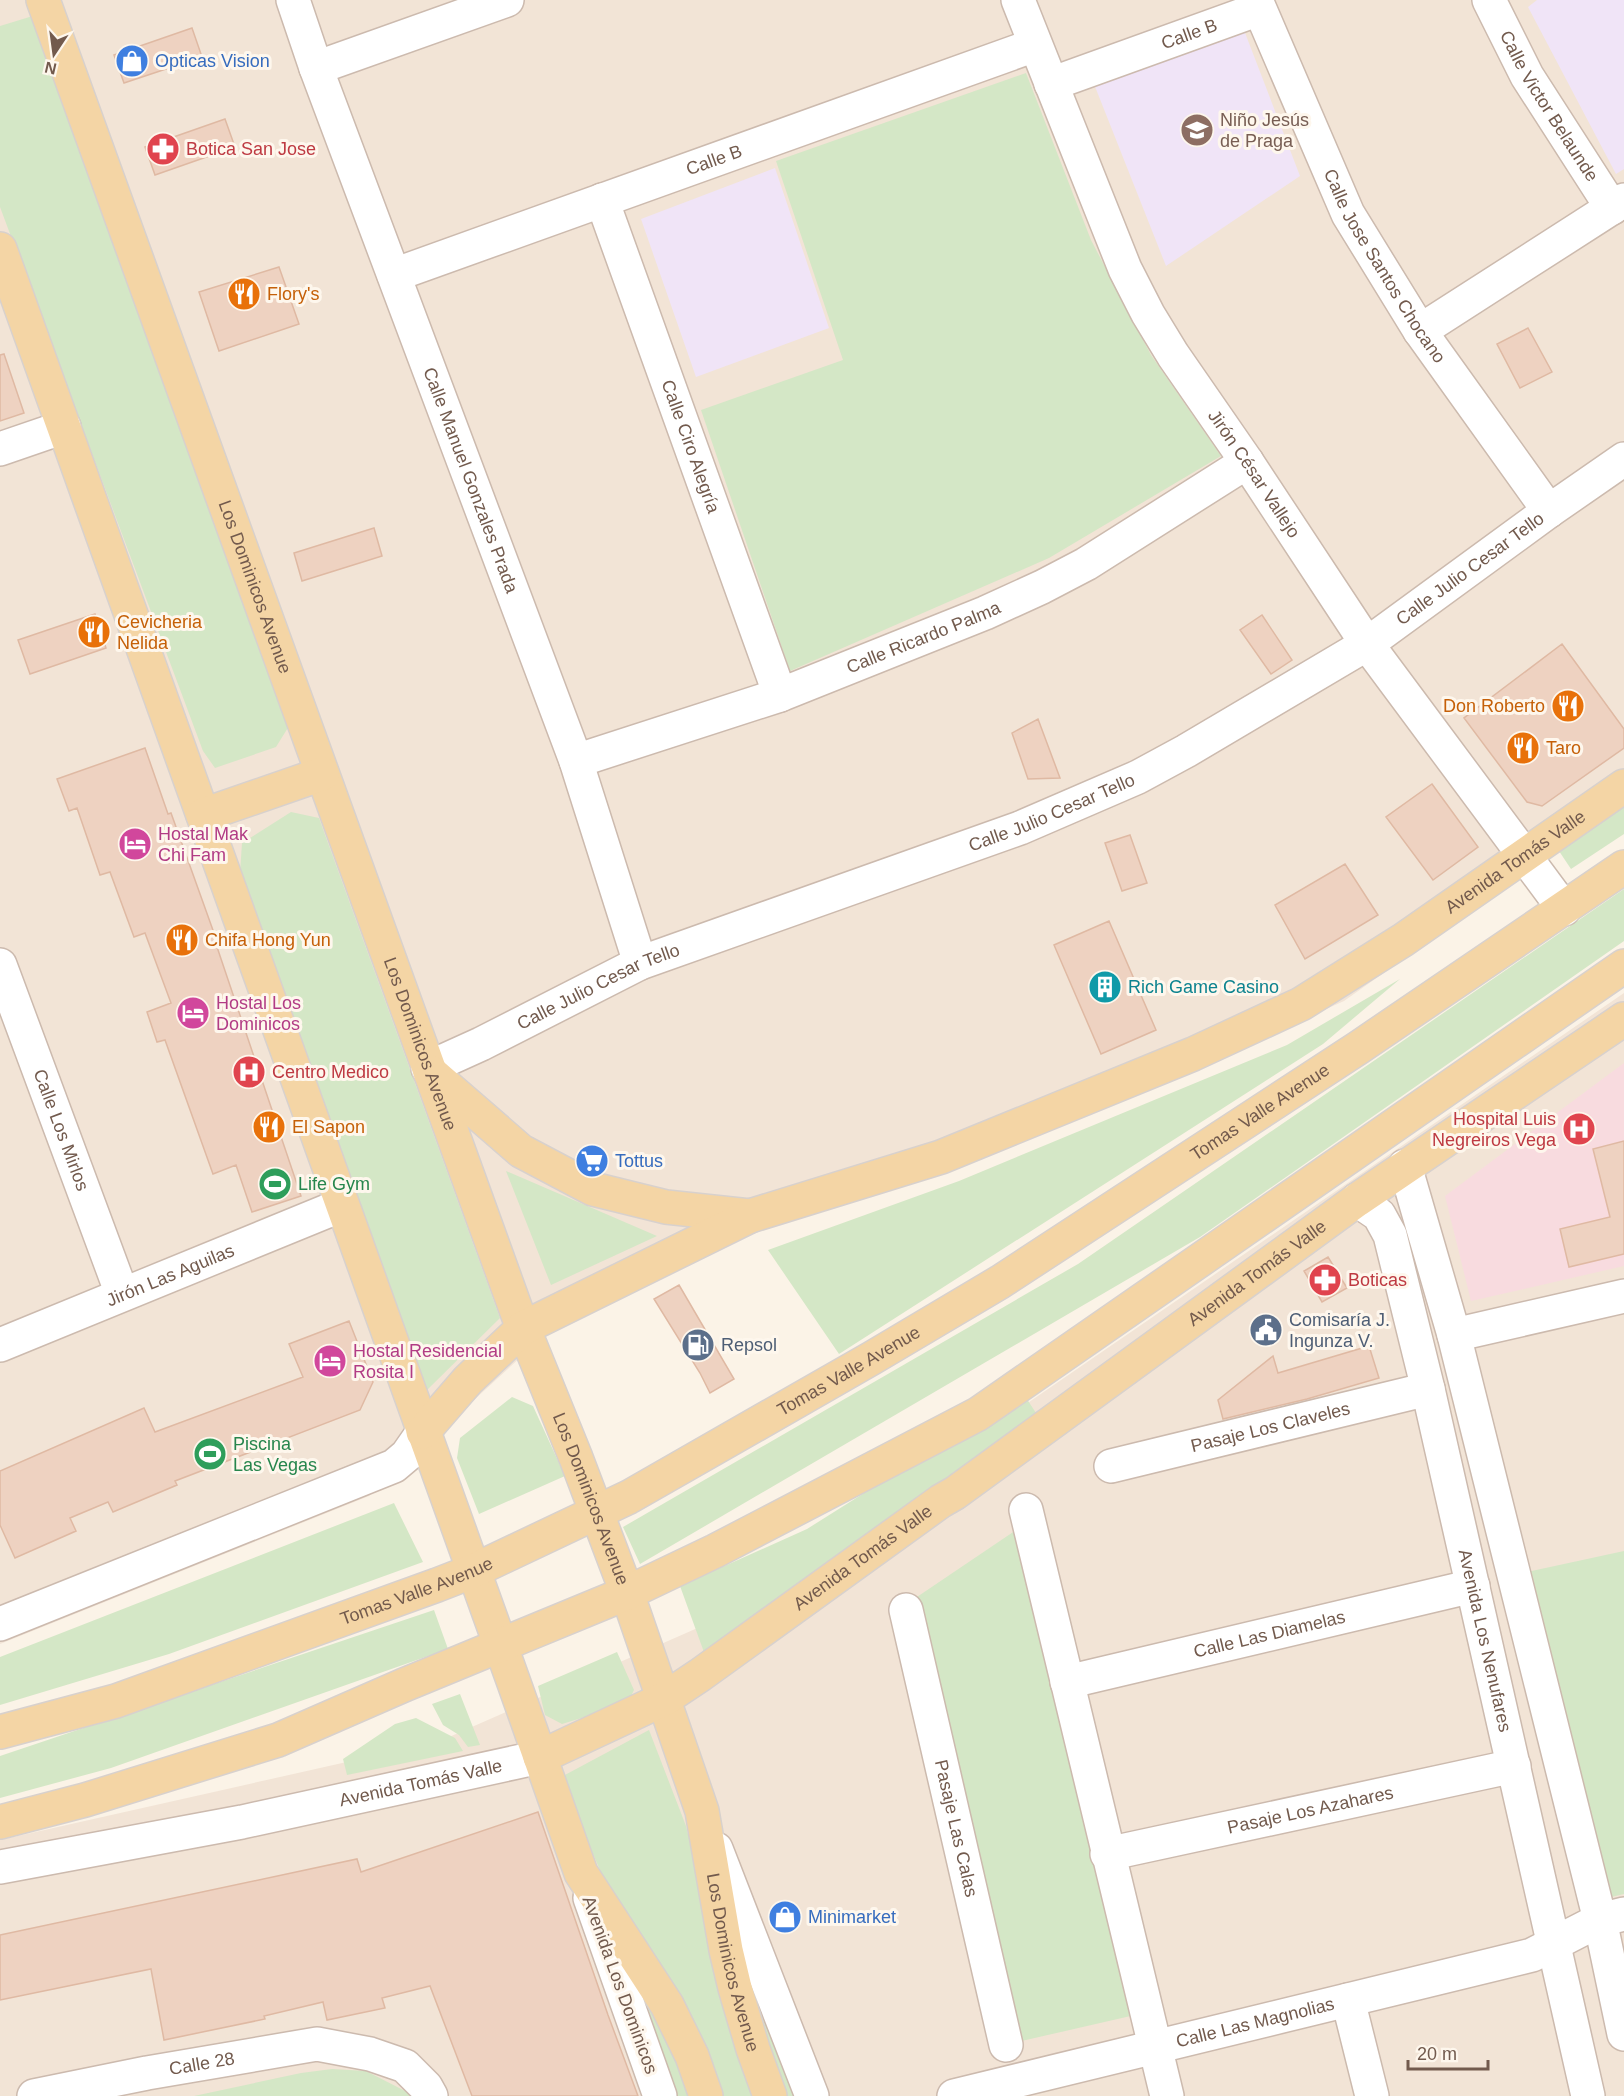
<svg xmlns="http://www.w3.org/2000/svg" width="1624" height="2096" viewBox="0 0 1624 2096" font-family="Helvetica,sans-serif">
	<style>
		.residential { fill: #f2e4d6 }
		.education { fill: #f0e4f7 }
		.medical { fill: #f8dbdf }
		.green { fill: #d4e7c6 }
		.building { fill: #eed2c1; stroke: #dfb9a3; stroke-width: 1.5 }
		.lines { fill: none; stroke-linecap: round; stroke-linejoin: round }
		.minor-casing { stroke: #ccbaae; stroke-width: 36 }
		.major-casing { stroke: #d8d1cd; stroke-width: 36 }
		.minor { stroke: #fff; stroke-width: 33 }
		.major { stroke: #f4d5a5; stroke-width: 33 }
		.labels { text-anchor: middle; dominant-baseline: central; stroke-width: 6; stroke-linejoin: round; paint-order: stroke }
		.street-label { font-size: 18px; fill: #725a4d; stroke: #fef7ed }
		.shop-label { font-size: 18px; fill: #366cbe; stroke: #fef7ed; text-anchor: start }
		.education-label { font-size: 18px; fill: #785e54; stroke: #fef7ed; text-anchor: start }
		.health-label { font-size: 18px; fill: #be3a42; stroke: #fef7ed; text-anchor: start }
		.food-label { font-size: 18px; fill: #c56008; stroke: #fef7ed; text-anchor: start }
		.hotel-label { font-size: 18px; fill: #b23c85; stroke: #fef7ed; text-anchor: start }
		.culture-label { font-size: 18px; fill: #0d838f; stroke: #fef7ed; text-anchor: start }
		.leisure-label { font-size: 18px; fill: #27864d; stroke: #fef7ed; text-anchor: start }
		.service-label { font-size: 18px; fill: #4e5e75; stroke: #fef7ed; text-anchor: start }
	</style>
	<rect width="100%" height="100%" fill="#fbf3e7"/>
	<path class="residential" d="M0,0H1624V803L1344,1001L1131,1097L745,1236L545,1335L369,1496L0,1644Z
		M1624,993V2096H0V1840L440,1741L718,1619L1032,1400Z"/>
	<path class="education" d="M1537,0H1624V169L1616,174L1528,7Z
		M1242,25L1300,176L1166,266L1094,84Z
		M775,168L829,328L696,377L641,219Z"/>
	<path class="medical" d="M1624,1063V1266L1471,1301L1445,1196Z"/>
	<path class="green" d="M36,15L294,718L276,747L215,768L203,751L0,207V26Z
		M1026,73L1091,240L1151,355L1221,456L1049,558L790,671L701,410L843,360L776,161Z
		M1624,806V834L1571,869L1559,851Z
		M291,812L319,818L500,1318L427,1390L240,873L242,843Z
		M1624,889V941L1200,1237L640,1564L623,1527L1078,1264Z
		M1400,979L1323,1044L839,1354L768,1250L959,1181L1287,1045Z
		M506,1171L657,1236L551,1285Z
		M1023,1393L1036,1413L865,1543L705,1655L680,1586L807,1529Z
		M512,1397L533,1406L565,1476L479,1514L457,1458L460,1438Z
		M394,1503L423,1562L169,1654L0,1705V1657Z
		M1022,1526L1135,2015L1013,2043L911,1601Z
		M1624,1551V1894L1607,1898L1527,1572Z
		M434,1610L448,1649L111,1768L0,1798V1756Z
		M617,1652L634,1690L627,1704L562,1724L545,1715L538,1686Z
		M460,1694L480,1745L468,1747L459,1735L443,1725L432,1704Z
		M416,1718L455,1738L463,1751L347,1775L343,1759L395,1724Z
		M649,1730L686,1826L754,2096H722L707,2053L606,1884L584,1833L563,1776Z
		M745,1947L801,2096H782L758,2032Z
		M646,1996L697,2096H676L640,1998Z
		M332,2069L366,2071L409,2093L412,2096H194L301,2073Z"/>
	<path class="building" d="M192,28L202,57L124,83L114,55Z
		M225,119L235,147L155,175L145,147Z
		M279,267L299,324L219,351L199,292Z
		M1528,328L1552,372L1520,388L1497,344Z
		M4,354L24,413L0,421V355Z
		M374,528L382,556L302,581L294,553Z
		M95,614L106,648L30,674L18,640Z
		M1262,615L1292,660L1271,674L1240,630Z
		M1562,644L1624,729V748L1542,806L1527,802L1464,718Z
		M1038,719L1060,778L1028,779L1012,733Z
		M145,748L168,814L171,813L219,947H217L301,1196L252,1212L236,1165L213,1174L165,1040L157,1042L147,1012L171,1003L145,933L134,937L110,872L100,875L77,808L69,811L57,779Z
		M1432,784L1478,847L1433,880L1386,817Z
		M1130,835L1147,883L1122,891L1105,843Z
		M1345,864L1378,915L1305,959L1275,905Z
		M1109,921L1156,1030L1101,1054L1054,945Z
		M1624,1141V1254L1569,1267L1560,1229L1610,1217L1593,1149Z
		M1328,1257L1347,1288L1322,1302L1304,1271Z
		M679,1285L734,1379L710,1393L700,1373L654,1299Z
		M349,1321L373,1382L360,1410L175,1481L177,1485L113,1512L108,1502L70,1518L76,1531L15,1558L0,1525V1471L144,1408L155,1432L303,1377L289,1344Z
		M1369,1346L1379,1378L1307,1399L1223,1419L1218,1400L1273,1356L1278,1373Z
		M538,1812L608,2015L638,2096H472L430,1986L382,1998L385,2008L327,2020L323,2002L264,2016L265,2019L164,2040L151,1969L0,2000V1935L357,1859L361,1872Z"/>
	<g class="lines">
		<g class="minor-casing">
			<g id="minor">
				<path id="s1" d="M293,0L316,68L576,761L640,963"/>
				<path id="s2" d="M1018,0L1125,269L1148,314L1173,355L1247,462L1367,644L1564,909"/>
				<path id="s3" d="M1256,0L1348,214L1420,331L1549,511"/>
				<path id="s4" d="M1489,0L1527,76L1612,208"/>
				<path d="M316,68L507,0"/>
				<path id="s5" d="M1051,84L1259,9"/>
				<path id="s6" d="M602,200L780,695"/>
				<path id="s7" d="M394,275L1035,45"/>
				<path d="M1420,331L1624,200"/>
				<path d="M0,449L64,427"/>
				<path id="s8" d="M576,761L780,695L985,613L1042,587L1086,564L1247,462"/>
				<path id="s9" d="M0,965L122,1294"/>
				<path id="s10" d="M428,1068L481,1044L640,963L1020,828L1138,777L1186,751L1367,644L1549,511L1624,459"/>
				<path d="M1405,1166L1454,1335L1600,1920L1624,2034"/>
				<path id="s11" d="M1357,1200L1379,1215L1390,1235L1428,1389L1588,2096"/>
				<path d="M1454,1335L1624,1296"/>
				<path id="s12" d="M0,1345L342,1205"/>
				<path id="s13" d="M1111,1466L1428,1389"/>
				<path d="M1026,1510L1167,2096"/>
				<path id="s14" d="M906,1610L1006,2045"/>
				<path d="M0,1624L394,1466L407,1455L423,1432"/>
				<path id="s15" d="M1067,1682L1473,1586"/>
				<path d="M716,1849L812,2096"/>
				<path id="s16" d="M1107,1854L1514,1766"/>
				<path id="s17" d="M0,1867L242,1822L540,1757"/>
				<path d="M590,1898L660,2096"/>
				<path d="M1348,2000L1372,2096"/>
				<path id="s18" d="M34,2096L147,2073L317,2044L370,2054L405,2066L426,2087L431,2096"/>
				<path id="s19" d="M954,2096L1532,1955L1600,1920L1624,1914"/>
			</g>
		</g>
		<g class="major-casing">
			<g id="major">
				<path id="s20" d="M43,0L518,1315L576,1458L627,1593L702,1811L726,1950L735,1988L753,2049L770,2096"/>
				<path d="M0,249L514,1683L581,1873L667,2005L692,2056L706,2096"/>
				<path d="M203,815L322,774"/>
				<path d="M430,1072L521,1151L593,1189L666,1207L750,1216"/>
				<path id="s21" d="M423,1432L468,1380L523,1328L750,1216L941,1157L1193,1054L1301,1004L1403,940L1624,786"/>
				<path id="s22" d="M0,1732L116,1701L437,1585L473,1571L629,1497L872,1358L1000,1282L1358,1048L1624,867"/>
				<path id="s23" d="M540,1757L664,1699L700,1675L941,1501L955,1493L1357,1200L1624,1019"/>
				<path d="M0,1822L85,1800L278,1740L404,1685L627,1593L715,1551L978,1414L1624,966"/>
			</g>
		</g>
		<use href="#minor" class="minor"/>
		<use href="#major" class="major"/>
	</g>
	<defs>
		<g id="shop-disc" transform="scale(1.725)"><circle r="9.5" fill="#3f7fe0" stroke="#fef7ed"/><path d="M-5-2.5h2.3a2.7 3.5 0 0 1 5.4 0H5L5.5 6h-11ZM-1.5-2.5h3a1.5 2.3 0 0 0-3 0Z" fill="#fff"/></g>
		<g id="school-disc" transform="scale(1.725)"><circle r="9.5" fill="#8d6e63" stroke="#fef7ed"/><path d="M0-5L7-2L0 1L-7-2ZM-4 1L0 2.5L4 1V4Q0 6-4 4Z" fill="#fff"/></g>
		<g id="pharmacy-disc" transform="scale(1.725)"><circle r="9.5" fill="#e0444e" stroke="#fef7ed"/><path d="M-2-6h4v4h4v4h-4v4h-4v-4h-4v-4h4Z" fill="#fff"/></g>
		<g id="restaurant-disc" transform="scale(1.725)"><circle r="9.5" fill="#e8710a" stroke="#fef7ed"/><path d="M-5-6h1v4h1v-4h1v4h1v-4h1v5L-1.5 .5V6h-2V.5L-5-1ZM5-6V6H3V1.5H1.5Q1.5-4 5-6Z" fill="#fff"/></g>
		<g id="hotel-disc" transform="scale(1.725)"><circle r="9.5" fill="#d1479c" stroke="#fef7ed"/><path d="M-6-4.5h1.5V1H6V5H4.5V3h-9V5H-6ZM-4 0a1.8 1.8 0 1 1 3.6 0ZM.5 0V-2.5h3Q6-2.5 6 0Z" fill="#fff"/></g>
		<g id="building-disc" transform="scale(1.725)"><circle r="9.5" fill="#0f9aa8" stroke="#fef7ed"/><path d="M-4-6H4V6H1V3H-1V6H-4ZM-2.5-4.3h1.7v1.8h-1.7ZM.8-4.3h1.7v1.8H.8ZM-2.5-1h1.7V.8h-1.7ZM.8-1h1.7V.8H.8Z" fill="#fff"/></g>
		<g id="hospital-disc" transform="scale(1.725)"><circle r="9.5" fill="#e0444e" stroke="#fef7ed"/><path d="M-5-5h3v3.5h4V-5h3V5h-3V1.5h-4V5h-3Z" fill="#fff"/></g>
		<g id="supermarket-disc" transform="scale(1.725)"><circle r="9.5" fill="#3f7fe0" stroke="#fef7ed"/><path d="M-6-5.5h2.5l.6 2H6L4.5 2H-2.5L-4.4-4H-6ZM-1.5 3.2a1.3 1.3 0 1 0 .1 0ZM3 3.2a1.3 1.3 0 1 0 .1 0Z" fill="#fff"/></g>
		<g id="stadium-disc" transform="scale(1.725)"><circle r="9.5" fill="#2e9e5b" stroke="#fef7ed"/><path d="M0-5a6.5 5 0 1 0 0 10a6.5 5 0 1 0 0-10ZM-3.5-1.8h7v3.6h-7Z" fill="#fff"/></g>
		<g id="civic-disc" transform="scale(1.725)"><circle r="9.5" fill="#5c6f8a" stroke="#fef7ed"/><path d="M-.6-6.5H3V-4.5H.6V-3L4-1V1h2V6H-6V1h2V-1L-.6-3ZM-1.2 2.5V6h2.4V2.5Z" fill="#fff"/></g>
		<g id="fuel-disc" transform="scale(1.725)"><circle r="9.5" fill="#5c6f8a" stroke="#fef7ed"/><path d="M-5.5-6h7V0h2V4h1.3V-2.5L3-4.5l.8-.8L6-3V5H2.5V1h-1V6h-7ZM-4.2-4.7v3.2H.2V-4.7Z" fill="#fff"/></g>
	</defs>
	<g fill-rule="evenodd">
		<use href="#shop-disc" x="132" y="61"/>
		<use href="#school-disc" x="1197" y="130"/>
		<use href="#pharmacy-disc" x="163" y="149"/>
		<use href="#restaurant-disc" x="244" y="294"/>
		<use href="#restaurant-disc" x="94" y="632"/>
		<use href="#restaurant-disc" x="1568" y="706"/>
		<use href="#restaurant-disc" x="1523" y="748"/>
		<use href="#hotel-disc" x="135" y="844"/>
		<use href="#restaurant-disc" x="182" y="940"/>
		<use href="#building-disc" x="1105" y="987"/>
		<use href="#hotel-disc" x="193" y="1013"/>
		<use href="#hospital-disc" x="249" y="1072"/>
		<use href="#restaurant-disc" x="269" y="1127"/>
		<use href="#hospital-disc" x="1579" y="1129"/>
		<use href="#supermarket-disc" x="592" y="1161"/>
		<use href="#stadium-disc" x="275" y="1184"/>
		<use href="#pharmacy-disc" x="1325" y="1280"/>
		<use href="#civic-disc" x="1266" y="1330"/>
		<use href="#fuel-disc" x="698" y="1345"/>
		<use href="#hotel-disc" x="330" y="1361"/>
		<use href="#stadium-disc" x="210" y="1454"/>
		<use href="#shop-disc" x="785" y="1917"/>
	</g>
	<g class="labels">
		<g class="street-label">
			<text stroke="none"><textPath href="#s5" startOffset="147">Calle B</textPath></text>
			<text stroke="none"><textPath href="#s4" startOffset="122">Calle Victor Belaunde</textPath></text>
			<text stroke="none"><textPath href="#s7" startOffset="340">Calle B</textPath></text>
			<text stroke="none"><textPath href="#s3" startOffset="296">Calle Jose Santos Chocano</textPath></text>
			<text stroke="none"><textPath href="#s6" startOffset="262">Calle Ciro Alegría</textPath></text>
			<text stroke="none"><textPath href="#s2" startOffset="532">Jirón César Vallejo</textPath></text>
			<text stroke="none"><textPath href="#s1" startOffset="512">Calle Manuel Gonzales Prada</textPath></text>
			<text stroke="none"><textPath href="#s10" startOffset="1161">Calle Julio Cesar Tello</textPath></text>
			<text stroke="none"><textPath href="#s20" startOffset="624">Los Dominicos Avenue</textPath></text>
			<text stroke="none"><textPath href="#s8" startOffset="369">Calle Ricardo Palma</textPath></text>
			<text stroke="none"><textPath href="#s10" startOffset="675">Calle Julio Cesar Tello</textPath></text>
			<text stroke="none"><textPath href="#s21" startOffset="1246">Avenida Tomás Valle</textPath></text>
			<text stroke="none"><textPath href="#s10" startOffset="189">Calle Julio Cesar Tello</textPath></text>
			<text stroke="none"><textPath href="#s20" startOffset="1110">Los Dominicos Avenue</textPath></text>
			<text stroke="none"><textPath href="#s22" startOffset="1412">Tomas Valle Avenue</textPath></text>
			<text stroke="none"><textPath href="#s9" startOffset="176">Calle Los Mirlos</textPath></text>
			<text stroke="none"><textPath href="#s23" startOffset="867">Avenida Tomás Valle</textPath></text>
			<text stroke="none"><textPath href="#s12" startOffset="184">Jirón Las Aguilas</textPath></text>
			<text stroke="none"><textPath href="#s22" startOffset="926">Tomas Valle Avenue</textPath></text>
			<text stroke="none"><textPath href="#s13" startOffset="164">Pasaje Los Claveles</textPath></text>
			<text stroke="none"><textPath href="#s20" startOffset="1596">Los Dominicos Avenue</textPath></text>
			<text stroke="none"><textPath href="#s23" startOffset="381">Avenida Tomás Valle</textPath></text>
			<text stroke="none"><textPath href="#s22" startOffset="440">Tomas Valle Avenue</textPath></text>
			<text stroke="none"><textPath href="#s15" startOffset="208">Calle Las Diamelas</textPath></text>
			<text stroke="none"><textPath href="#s11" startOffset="466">Avenida Los Nenufares</textPath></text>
			<text stroke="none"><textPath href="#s17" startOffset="429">Avenida Tomás Valle</textPath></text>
			<text stroke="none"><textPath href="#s16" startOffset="208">Pasaje Los Azahares</textPath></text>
			<text stroke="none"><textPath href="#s14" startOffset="224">Pasaje Las Calas</textPath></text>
			<text stroke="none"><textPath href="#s20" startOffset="2082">Los Dominicos Avenue</textPath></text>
			<text transform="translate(620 1985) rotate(70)">Avenida Los Dominicos</text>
			<text stroke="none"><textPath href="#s19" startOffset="310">Calle Las Magnolias</textPath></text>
			<text stroke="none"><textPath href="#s18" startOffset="171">Calle 28</textPath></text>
		</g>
		<g class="shop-label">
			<text x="155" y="61">Opticas Vision</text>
			<text x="615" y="1161">Tottus</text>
			<text x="808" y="1917">Minimarket</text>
		</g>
		<g class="education-label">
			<text x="1220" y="120">Niño Jesús<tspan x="1220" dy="21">de Praga</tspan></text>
		</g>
		<g class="health-label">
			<text x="186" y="149">Botica San Jose</text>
			<text x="272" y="1072">Centro Medico</text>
			<text x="1556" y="1119" text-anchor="end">Hospital Luis<tspan x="1556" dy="21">Negreiros Vega</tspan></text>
			<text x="1348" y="1280">Boticas</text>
		</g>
		<g class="food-label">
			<text x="267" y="294">Flory's</text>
			<text x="117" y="622">Cevicheria<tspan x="117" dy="21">Nelida</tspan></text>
			<text x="1545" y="706" text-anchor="end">Don Roberto</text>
			<text x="1546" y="748">Taro</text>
			<text x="205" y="940">Chifa Hong Yun</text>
			<text x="292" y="1127">El Sapon</text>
		</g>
		<g class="hotel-label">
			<text x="158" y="834">Hostal Mak<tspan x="158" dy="21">Chi Fam</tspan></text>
			<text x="216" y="1003">Hostal Los<tspan x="216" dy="21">Dominicos</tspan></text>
			<text x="353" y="1351">Hostal Residencial<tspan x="353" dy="21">Rosita I</tspan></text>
		</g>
		<g class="culture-label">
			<text x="1128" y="987">Rich Game Casino</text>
		</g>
		<g class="leisure-label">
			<text x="298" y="1184">Life Gym</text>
			<text x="233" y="1444">Piscina<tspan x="233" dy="21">Las Vegas</tspan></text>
		</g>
		<g class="service-label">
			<text x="1289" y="1320">Comisaría J.<tspan x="1289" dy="21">Ingunza V.</tspan></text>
			<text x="721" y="1345">Repsol</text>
		</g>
	</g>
	<g transform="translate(54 54) rotate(193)" stroke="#fef7ed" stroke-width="4.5" paint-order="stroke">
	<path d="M0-4.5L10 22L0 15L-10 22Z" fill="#725a4d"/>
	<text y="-9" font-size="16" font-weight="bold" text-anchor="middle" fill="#725a4d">N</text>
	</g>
	<path d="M1408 2060v9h80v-9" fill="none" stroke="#725a4d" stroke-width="3"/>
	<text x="1417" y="2060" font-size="18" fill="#725a4d" stroke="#fef7ed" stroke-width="4.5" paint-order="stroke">20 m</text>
</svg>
